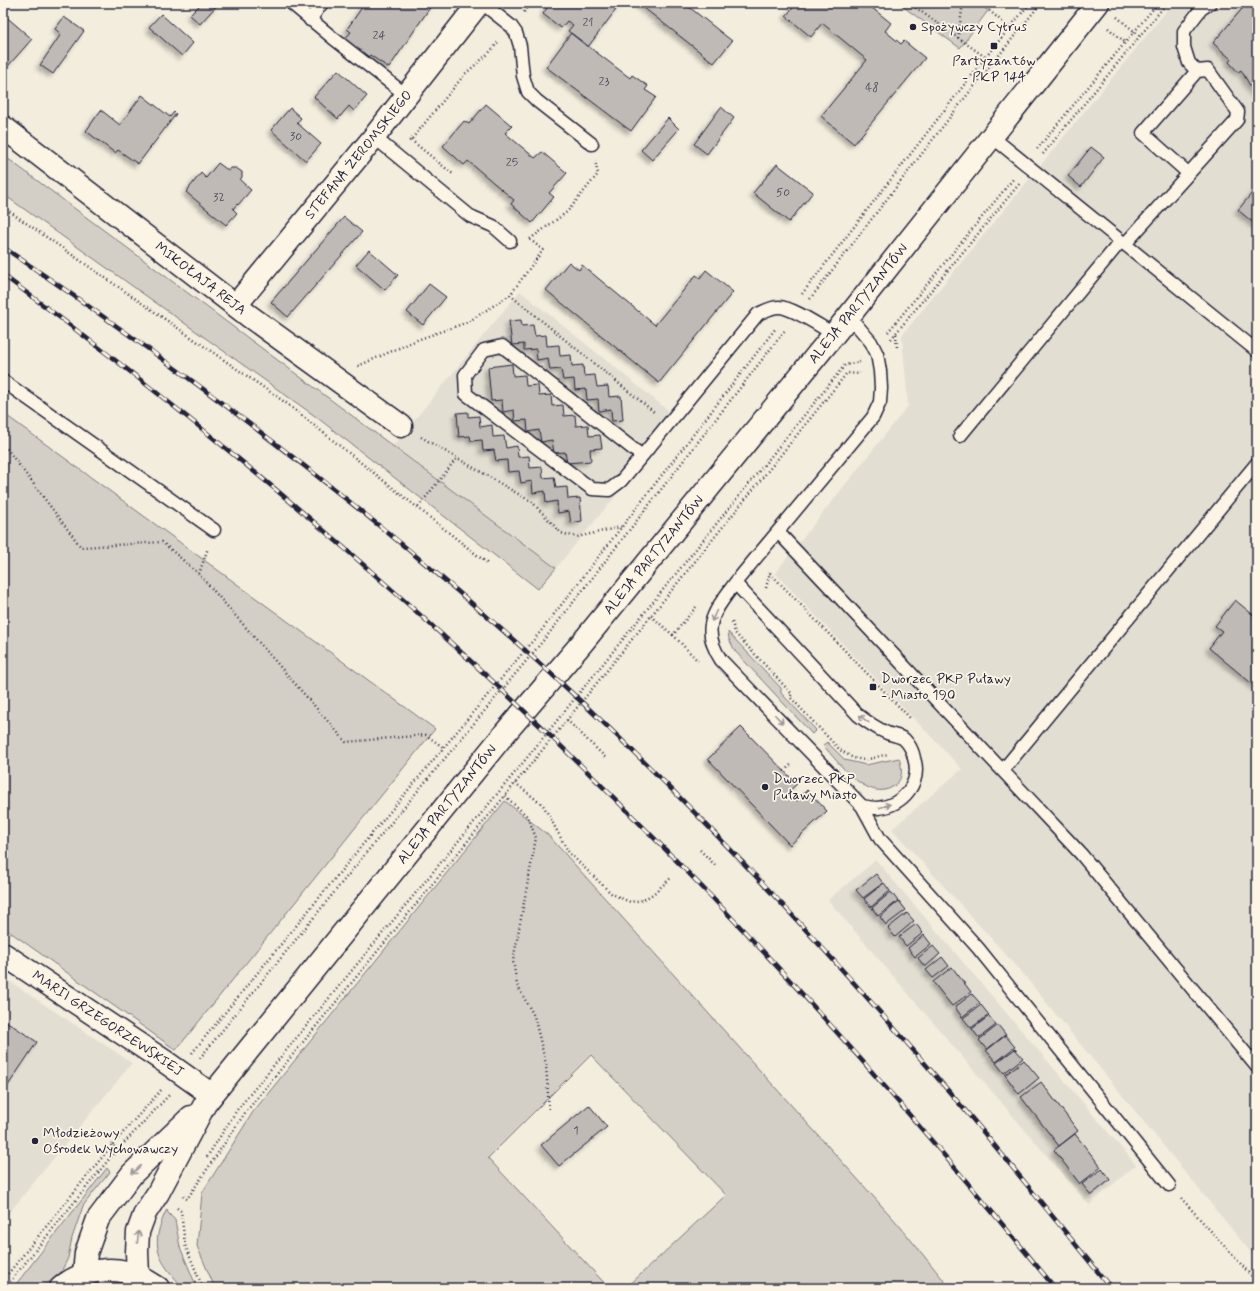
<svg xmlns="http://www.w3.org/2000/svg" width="1260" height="1291" viewBox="0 0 1260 1291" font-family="Mynerve,sans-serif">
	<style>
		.built { fill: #e3ded2 }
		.green { fill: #d4cfc6; stroke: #7b7880 }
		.building { fill: #bfbab6; stroke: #22223b; filter: url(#shadow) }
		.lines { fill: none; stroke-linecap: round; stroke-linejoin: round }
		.service-casing { stroke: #22223b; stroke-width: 15 }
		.minor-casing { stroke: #22223b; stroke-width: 25 }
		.secondary-casing { stroke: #22223b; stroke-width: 25 }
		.path { stroke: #22223b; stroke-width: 2.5; stroke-dasharray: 1 3; stroke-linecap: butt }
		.service { stroke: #fcf5e5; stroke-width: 12 }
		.minor { stroke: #fcf5e5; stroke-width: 22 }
		.secondary { stroke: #fcf5e5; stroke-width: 22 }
		.rail-casing { stroke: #22223b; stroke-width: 4.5 }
		.rail { stroke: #fcf5e5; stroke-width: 3; stroke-dasharray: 9; stroke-linecap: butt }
		.oneway { stroke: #9a9698 }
		.poi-dot { fill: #22223b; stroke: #fcf5e5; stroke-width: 1.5 }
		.labels { text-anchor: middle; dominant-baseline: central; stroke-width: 3.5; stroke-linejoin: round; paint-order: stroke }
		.number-label { font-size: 12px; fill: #49485a }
		.poi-label { font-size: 14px; fill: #22223b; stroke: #fcf5e5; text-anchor: start }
		.street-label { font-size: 14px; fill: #22223b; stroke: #fcf5e5 }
	</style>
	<defs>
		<filter id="shadow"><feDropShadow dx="-3.5" dy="3.5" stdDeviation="2" flood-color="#0004"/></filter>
	</defs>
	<rect width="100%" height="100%" fill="#f3edde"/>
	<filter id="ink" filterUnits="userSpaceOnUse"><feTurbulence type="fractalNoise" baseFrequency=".025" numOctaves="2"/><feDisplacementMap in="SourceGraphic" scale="8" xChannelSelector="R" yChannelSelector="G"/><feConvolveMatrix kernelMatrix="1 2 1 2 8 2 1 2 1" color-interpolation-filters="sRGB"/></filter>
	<g filter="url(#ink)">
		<path class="built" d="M1173,3H1257V1260L1018,968L892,829L962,769L775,573L908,406L902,335Z
			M520,291L679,419L556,568L393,446Z
			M876,860L1136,1165L1089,1205L828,900Z
			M3,977L132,1063L3,1220Z"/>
		<path class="green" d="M898,3H992L993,4L960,48Z
			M3,155L556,568L538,589L315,416L3,194Z
			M3,413L435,729L176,1050L3,927Z
			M728,632L781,688V693L816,730L812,734L735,651L729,639Z
			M827,742L845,760L866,765L899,758C902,767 904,779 894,786C868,804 838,762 823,745Z
			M505,801L548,835L898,1224L950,1288H626L726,1195L591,1055L488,1158L609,1288H215L197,1246L202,1193L253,1112Z
			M107,1168L110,1172L92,1194L83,1206L72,1238L68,1258L61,1272L42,1288H13Z
			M167,1209L168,1213L175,1220L180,1247L197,1288H184C157,1260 149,1246 167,1209Z"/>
		<path class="building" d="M202,3H219L200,24L190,15Z
			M365,3H433L389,68L370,55L368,57L344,40L351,32L347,29Z
			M550,3H621L588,47L568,31L573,25L567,21L561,28L543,14Z
			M640,3H684L732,41L714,63L639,4Z
			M797,3H866L891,23L885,31L901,44L904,41L925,58L854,144L821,116L867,60L822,23L811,37L786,16Z
			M1247,3L1257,12V93L1255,94L1241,70L1238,72L1229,62L1231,59L1213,43Z
			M3,14L32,39L8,66L3,61Z
			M161,14L193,43L182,56L149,27Z
			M64,17L84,31L53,74L40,65L61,34L55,29Z
			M571,33L630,78L632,75L648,86L645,90L656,97L631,131L546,67Z
			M338,70L367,96L354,111L349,106L338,119L314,97Z
			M142,95L170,117L174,112L176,114L138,164L118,150L115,153L86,131L101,110L120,125Z
			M486,104L512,126L505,133L535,158L542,152L567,173L549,193L554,197L532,223L511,204L514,200L468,161L464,165L443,146L464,121L469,124Z
			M721,107L734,118L707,154L694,144Z
			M290,108L301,118L297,123L321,144L306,161L271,130Z
			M668,118L679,129L652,160L641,150Z
			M1091,147L1104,157L1081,187L1068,176Z
			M218,163L229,171L231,168H236L242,172V177L240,180L251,190L238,205L237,204L233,209L237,213L226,225L186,192L201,173L206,178Z
			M777,164L813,192L789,222L753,193Z
			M1257,187V226L1238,210Z
			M344,217L362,232L288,317L271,302Z
			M369,250L398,275L385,290L356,265Z
			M569,262L579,270L582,265L655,325L696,275L700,278L706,270L733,292L659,383L546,290Z
			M429,284L446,297L423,325L407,312Z
			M521,320L522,326L533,325L535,336L546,335L547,346L559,345L560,356L571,355L572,366L583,365L584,376L595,375L597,387L608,386L609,397L621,396L623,420L612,421L611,409L599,411L598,399L587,400L586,389L575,390L574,379L563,380L561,369L550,370L548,358L537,360L536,349L524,350V344L512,345L509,321Z
			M512,364L513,376L525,375L526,386L538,385L539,396L551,395L552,406L563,405L564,416L575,415L576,426L588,425L589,436L600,435L602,448L590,449L591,461L567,463L565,452L554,453L552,440L541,442L539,430L528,432L527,420L515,421L514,410L503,412L502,400L491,401L488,367Z
			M468,412V417L479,416L480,427L492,425L493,437L504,436L506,448L517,446L518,457L529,456L530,468L542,467L543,478L554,477L556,488L567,487L568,499L580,498L582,521L571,523L569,511L558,513L557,501L546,503L545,491L533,493L532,481L521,483L519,471L508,472L507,460L496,461L494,450L483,451L482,440L471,441L470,436L459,437L457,413Z
			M1235,600L1257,618V688L1209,648L1222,631L1215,626Z
			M741,727L797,784L788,792L797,801L807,790L827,811L790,845L708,759Z
			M876,874L883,883L863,898L856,890Z
			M884,883L890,891L871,907L864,899Z
			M891,892L898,901L878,916L872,908Z
			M899,901L906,910L886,925L880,917Z
			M907,913L914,921L895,937L888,928Z
			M916,924L923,933L906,946L899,937Z
			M924,935L931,944L915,957L908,948Z
			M933,946L940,954L925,967L918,958Z
			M942,957L949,966L933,978L926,970Z
			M952,967L971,992L952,1006L933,982Z
			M972,994L980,1003L962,1017L955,1007Z
			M981,1005L989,1015L971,1028L963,1018Z
			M989,1016L996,1025L979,1038L972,1029Z
			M3,1019L37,1042L5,1090L3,1089Z
			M998,1025L1006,1035L987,1050L979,1040Z
			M1005,1035L1015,1047L996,1062L986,1050Z
			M1015,1049L1023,1058L1004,1073L996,1063Z
			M1024,1060L1039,1078L1019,1094L1005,1075Z
			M1041,1082L1078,1131L1059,1146L1021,1097Z
			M589,1105L607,1127L559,1166L541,1145Z
			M1075,1134L1101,1167L1080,1184L1054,1150Z
			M1102,1169L1110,1180L1091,1195L1082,1184Z"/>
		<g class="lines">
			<g class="service-casing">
				<path id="service" d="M291,3L333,38L406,95
					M482,3L511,26L516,33L520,46L523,76L528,92L537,101L592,144
					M310,20L322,3
					M1197,71L1189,63L1184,47V31L1201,9L1210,3
					M991,136L1257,351
					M374,137L470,216L493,226L510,241
					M1125,244L1237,120L1238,112L1208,70L1197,71L1143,133L1188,173
					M3,381L214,530
					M960,436L1121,241
					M642,456L621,481L609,490L592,489L466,394L465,375L484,350L502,346L642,456L758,314C765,311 771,307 779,307C792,307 821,327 834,334
					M778,532L1081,854L1257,1067
					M735,583L858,715C867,722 876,728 887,733C892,735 900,736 904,739C909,744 913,752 914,758C922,783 903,805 878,808C873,808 867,807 862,806L721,660C699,627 715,611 735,583L873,417L880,402L881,388L880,371L877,354L871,342L849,316
					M1003,770L1257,463
					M862,806L880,839L978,948L1169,1185"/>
			</g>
			<g class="minor-casing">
				<g id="minor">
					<path id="s1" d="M3,127L249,316L401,426"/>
					<path id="s2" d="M236,305L374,137L479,3"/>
					<path id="s3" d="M3,954L167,1063L212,1095"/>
				</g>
			</g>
			<g class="secondary-casing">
				<g id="secondary">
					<path d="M84,1274L86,1253L98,1219L132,1174L191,1117"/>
					<path id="s4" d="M138,1276L137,1252L138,1232L145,1213L158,1193L205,1104L212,1095L505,733L582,643L849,316L1098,3"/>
					<path d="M61,1288C81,1270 115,1264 139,1277C146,1280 152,1284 158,1288"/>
				</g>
			</g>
			<path class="path" d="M909,3L985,57
				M980,3L1010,28
				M524,12L532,3
				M1117,17L1140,36
				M1108,28L1126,43
				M958,38L963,3
				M411,140L454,175
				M409,141L411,140L465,74L489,53L499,41
				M1037,149L1158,3
				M1043,154L1167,3
				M3,207L286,403L487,563
				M530,239L567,212L598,174L595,161
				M802,294L985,58L1030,3
				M510,295L654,412
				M810,299L964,99L1041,3
				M888,332L1014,178
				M896,334L897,349
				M891,339L1020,183
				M358,366L417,340L468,322L510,295L543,250L528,238
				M421,437L532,502L561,533L577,537L621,527
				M3,447L7,449L81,547L162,542L199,574L346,742L426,735L444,748
				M418,507L457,458
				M770,573L911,719
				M199,574L208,548
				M766,588L770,572
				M696,607L673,635L698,661
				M651,616L673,635
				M732,622L735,633L792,694L790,697L840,750L853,758L865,760L888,754
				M567,720L607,759
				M784,771L793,763
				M515,783L543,805L569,853L612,894L630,902L643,900L653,894L672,877
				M505,796L528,817L536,838L513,961L517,985L534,1016L546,1064L549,1111
				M700,850L715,865
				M192,1053L359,849L541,631L776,328
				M200,1058L366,853L547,636L786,329
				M121,1152L112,1145L162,1089
				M207,1157L237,1110L517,770L845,365L860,362
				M183,1196L187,1199L245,1113L567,720L847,373L859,374L860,373
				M1181,1198L1257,1282
				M177,1208L181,1211L185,1245L203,1288
				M3,1280L112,1145
				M5,1288L110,1158L170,1094"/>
			<use href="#service" class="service"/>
			<use href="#minor" class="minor"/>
			<use href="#secondary" class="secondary"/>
			<g class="rail-casing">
				<path id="rail" d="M3,247C209,387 406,537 587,707C725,837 853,978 975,1122C1021,1177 1066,1233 1111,1288
					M3,275C236,447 456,637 659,843C799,984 929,1134 1055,1288"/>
			</g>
			<use href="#rail" class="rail"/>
		</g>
		<defs><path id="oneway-shaft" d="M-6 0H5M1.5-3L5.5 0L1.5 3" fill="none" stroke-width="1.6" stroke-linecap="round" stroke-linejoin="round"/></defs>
		<g class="oneway">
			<use href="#oneway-shaft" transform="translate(714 616) rotate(114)"/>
			<use href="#oneway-shaft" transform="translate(779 719) rotate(46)"/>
			<use href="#oneway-shaft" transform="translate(864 719) rotate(-142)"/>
			<use href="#oneway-shaft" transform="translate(885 806) rotate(-16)"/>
			<use href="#oneway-shaft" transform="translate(136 1170) rotate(137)"/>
			<use href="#oneway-shaft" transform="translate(138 1237) rotate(-84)"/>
		</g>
	</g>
	<g class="poi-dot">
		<circle cx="913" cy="27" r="4"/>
		<rect x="990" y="42" width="8" height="8" rx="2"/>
		<rect x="869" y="683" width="8" height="8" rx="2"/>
		<circle cx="765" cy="787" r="4"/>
		<circle cx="35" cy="1141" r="4"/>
	</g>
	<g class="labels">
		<g class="number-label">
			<text x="588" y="23">21</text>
			<text x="379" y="36">24</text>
			<text x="604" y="82">23</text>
			<text x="872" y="88">48</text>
			<text x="296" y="137">30</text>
			<text x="512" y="163">25</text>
			<text x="783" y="193">50</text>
			<text x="219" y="198">32</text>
			<text x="576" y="1131">1</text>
		</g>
		<g class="poi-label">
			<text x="921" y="27">Spożywczy Cytrus</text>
			<text x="994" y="61" text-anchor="middle">Partyzantów<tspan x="994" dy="16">- PKP 144</tspan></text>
			<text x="881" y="679">Dworzec PKP Puławy<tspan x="881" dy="16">- Miasto 190</tspan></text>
			<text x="773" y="779">Dworzec PKP<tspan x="773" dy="16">Puławy Miasto</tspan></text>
			<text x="43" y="1133">Młodzieżowy<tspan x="43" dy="16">Ośrodek Wychowawczy</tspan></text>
		</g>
		<g class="street-label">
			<text stroke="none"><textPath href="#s2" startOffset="194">STEFANA ŻEROMSKIEGO</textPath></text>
			<text stroke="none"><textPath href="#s1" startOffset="249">MIKOŁAJA REJA</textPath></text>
			<text stroke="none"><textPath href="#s4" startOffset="1222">ALEJA PARTYZANTÓW</textPath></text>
			<text stroke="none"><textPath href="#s4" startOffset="898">ALEJA PARTYZANTÓW</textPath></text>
			<text stroke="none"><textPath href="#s4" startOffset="574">ALEJA PARTYZANTÓW</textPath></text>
			<text stroke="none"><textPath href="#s3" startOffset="126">MARII GRZEGORZEWSKIEJ</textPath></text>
		</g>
	</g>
	<rect width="1260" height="1291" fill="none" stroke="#fcf5e5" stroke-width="16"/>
	<rect x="8" y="8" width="1244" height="1275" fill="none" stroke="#22223b" stroke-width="1.5" filter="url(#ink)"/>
</svg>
